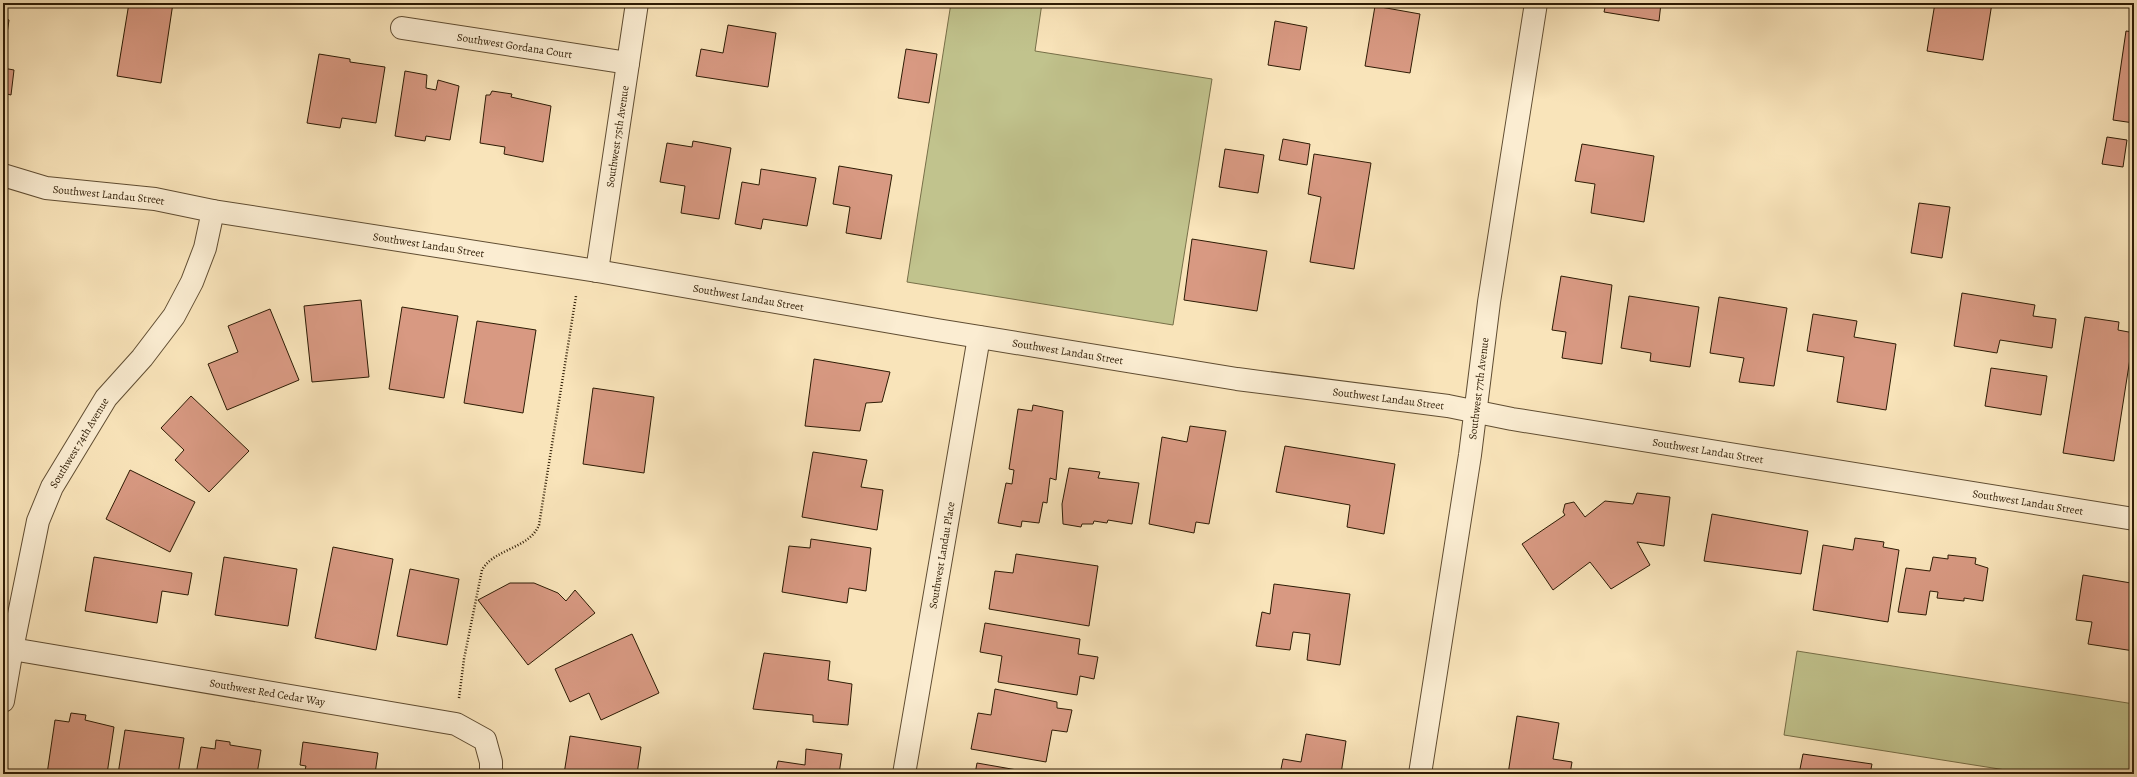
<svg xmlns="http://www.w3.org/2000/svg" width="2137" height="777" viewBox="0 0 2137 777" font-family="Alegreya,serif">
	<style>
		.green { fill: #c1c38d; stroke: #776f48 }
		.building { fill: #d89982; stroke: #2d1b04 }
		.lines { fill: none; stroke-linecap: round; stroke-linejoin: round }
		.minor-casing { stroke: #604d32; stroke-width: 24 }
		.path { stroke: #2d1b04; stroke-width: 2.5; stroke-dasharray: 1 2; stroke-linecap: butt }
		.minor { stroke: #fbedd2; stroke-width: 22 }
		.labels { text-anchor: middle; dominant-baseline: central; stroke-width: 3; stroke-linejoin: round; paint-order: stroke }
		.street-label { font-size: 11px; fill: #2d1b04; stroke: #fbedd2 }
	</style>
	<rect width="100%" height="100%" fill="#f9e4ba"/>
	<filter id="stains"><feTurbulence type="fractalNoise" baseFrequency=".005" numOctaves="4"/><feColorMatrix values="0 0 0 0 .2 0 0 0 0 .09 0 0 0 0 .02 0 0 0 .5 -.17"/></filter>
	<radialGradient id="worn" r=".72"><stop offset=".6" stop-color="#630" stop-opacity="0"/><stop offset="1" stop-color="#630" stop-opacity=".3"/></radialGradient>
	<path class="green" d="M951,3H1042L1035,51L1212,79L1173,325L907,282Z
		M1797,651L2134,704V774H2031L1784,735Z"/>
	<path class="building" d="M129,3H173L161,83L117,76Z
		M1606,3H1661L1659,21L1604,12Z
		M1935,3H1992L1983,60L1927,51Z
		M1375,6L1420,14L1410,73L1365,66Z
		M3,18L9,20L3,62Z
		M1275,21L1307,27L1300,70L1268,65Z
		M728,25L776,33L768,87L696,76L701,49L723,53Z
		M2126,31L2134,32V123L2113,120Z
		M906,49L937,54L929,103L898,98Z
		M319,54L350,59V62L385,67L376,123L342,118L340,128L307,123Z
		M3,68L14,70L11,95L3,93Z
		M405,71L427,75L426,88L436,90L438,80L459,86L450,140L426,136L425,141L395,136Z
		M492,91L512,94L511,97L551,106L543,162L504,154L505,147L480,143L486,95H490Z
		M2107,137L2127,140L2123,167L2102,164Z
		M1283,139L1310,144L1307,165L1279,160Z
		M693,141L731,148L719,219L681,213L685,186L660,182L667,143L692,147Z
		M1582,144L1654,156L1644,222L1591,213L1595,184L1575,181Z
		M1225,149L1264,155L1258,193L1219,187Z
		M1314,154L1371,163L1354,269L1310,262L1321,197L1308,194Z
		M839,166L892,175L881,239L846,233L850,207L833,204Z
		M761,169L816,178L807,226L763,219L761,229L735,224L742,182L759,185Z
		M1919,203L1950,207L1942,258L1911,253Z
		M3,218L7,219L3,253Z
		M1192,239L1267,251L1257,311L1184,300Z
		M1561,276L1612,285L1602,364L1562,358L1566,332L1552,330Z
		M1962,293L2035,305L2033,316L2056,319L2052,348L2000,340L1997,353L1954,346Z
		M1629,296L1699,307L1690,367L1650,361L1651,353L1621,348Z
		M1719,297L1787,308L1774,386L1739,382L1744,358L1710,353Z
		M361,300L369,377L312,382L304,306Z
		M402,307L458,316L444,398L389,389Z
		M270,309L299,380L227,410L208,364L238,352L228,326Z
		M1813,314L1857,321L1854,337L1896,344L1886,410L1837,402L1844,357L1807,351Z
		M2085,317L2119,322L2118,330L2134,333L2114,461L2063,453Z
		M477,321L536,330L523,413L464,403Z
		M814,359L890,372L882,402L866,403L860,431L805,426Z
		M1991,368L2047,376L2041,415L1985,406Z
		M593,388L654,397L644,473L583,464Z
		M191,396L249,451L209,492L175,460L184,450L161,428Z
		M1033,405L1063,411L1056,480L1050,478L1047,503L1043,502L1039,523L1022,521L1021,527L998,523L1006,483L1012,484L1014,470L1009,469L1018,409L1032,411Z
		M1190,426L1226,431L1209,524L1196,522L1194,533L1149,524L1162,437L1187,442Z
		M1285,446L1395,464L1384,534L1347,527L1350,505L1276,492Z
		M813,452L867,460L861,487L883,490L877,530L802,517Z
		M1069,468L1100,472L1098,478L1139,483L1132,524L1108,520L1107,523L1094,521L1093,524H1082L1081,527L1063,524L1062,504Z
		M130,470L195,502L170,552L106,519Z
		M1637,493L1670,497L1664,546L1637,542L1650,565L1611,589L1590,562L1553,590L1522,544L1565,515L1563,512L1565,504L1574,502L1585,517L1605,501L1633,504Z
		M1712,514L1808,531L1801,574L1704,561Z
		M1855,538L1884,542L1883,547L1899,550L1888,622L1813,610L1823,545L1853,550Z
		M811,539L871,548L866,591L849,588L847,603L782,592L789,546L810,548Z
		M333,547L393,559L376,650L315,638Z
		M1016,554L1098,566L1089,626L989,609L995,571L1013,573Z
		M1948,555L1976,558L1975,564L1988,568L1983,601L1964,598V601L1937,598L1938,592L1930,591L1926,615L1898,612L1906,568L1930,571L1933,557L1948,559Z
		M94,557L192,573L188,595L162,591L157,623L85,611Z
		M224,557L297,569L288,626L215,615Z
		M410,569L459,579L447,645L397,636Z
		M2083,575L2131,583L2132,591L2134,592V651L2088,644L2092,622L2076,620Z
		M510,583H534L558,593L566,601L575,590L595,613L528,665L478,600Z
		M1274,584L1350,594L1340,665L1307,660L1310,634L1293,632L1290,650L1256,646L1262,612L1270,614Z
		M985,623L1080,639L1078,654L1098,657L1094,679L1080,676L1077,695L998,682L1002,656L980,652Z
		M632,634L659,693L601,720L589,693L570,702L555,669Z
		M764,653L830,661L828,680L852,684L848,725L813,722V715L753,709Z
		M995,689L1057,702V708L1072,710L1067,732L1052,730L1046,762L971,749L978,713L991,715Z
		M71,713L86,715L85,720L114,727L107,774H47L55,720L69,722Z
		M1517,716L1559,723L1553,759L1572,762L1570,774H1508Z
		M125,730L184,738L178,774H118Z
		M1306,734L1346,741L1341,774H1280L1283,759L1301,762Z
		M570,736L641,747L637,774H564Z
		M216,740L230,742V745L261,750L257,774H196L201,747L215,749Z
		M303,742L378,753L375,774H304L306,766L300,765Z
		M806,749L842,754L839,774H775L778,761L805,765Z
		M1803,754L1872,764L1870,774H1799Z
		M977,763L1040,774H975Z"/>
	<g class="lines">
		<g class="minor-casing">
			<g id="minor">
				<path id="s1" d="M402,28L628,63"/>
				<path id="s2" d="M3,175L46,188L155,199L213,211L597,271L937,330L1237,379L1448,406L1512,419L2134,519"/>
				<path id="s3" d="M597,271L637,3"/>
				<path id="s4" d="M12,649L456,724L485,740L491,762V774"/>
				<path id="s5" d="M3,701L12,649L38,521L52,487L106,398L142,358L174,316L192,282L205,248L213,211"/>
				<path id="s6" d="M904,774L979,337"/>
				<path id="s7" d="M1420,774L1470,455L1489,302L1536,3"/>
			</g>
		</g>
		<path class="path" d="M459,698L464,659L482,570C495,548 529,549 539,525L576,296"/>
		<use href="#minor" class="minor"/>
	</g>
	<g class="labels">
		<g class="street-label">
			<text stroke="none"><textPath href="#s1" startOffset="114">Southwest Gordana Court</textPath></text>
			<text stroke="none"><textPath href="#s3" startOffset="136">Southwest 75th Avenue</textPath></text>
			<text stroke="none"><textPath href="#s2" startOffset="108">Southwest Landau Street</textPath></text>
			<text stroke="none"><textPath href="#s2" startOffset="432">Southwest Landau Street</textPath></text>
			<text stroke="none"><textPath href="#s2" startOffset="756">Southwest Landau Street</textPath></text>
			<text stroke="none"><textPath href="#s2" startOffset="1080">Southwest Landau Street</textPath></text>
			<text stroke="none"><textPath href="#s7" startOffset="390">Southwest 77th Avenue</textPath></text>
			<text stroke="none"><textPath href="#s2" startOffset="1404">Southwest Landau Street</textPath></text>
			<text stroke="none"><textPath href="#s5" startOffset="272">Southwest 74th Avenue</textPath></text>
			<text stroke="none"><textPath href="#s2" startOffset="1728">Southwest Landau Street</textPath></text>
			<text stroke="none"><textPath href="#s2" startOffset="2052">Southwest Landau Street</textPath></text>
			<text stroke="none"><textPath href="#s6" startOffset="222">Southwest Landau Place</textPath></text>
			<text stroke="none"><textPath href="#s4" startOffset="259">Southwest Red Cedar Way</textPath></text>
		</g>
	</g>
	<rect width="2137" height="777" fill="none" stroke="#f9e4ba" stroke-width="16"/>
	<rect x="4" y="4" width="2129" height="769" fill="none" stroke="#2d1b04" stroke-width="2"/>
	<rect x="8" y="8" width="2121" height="761" fill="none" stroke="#2d1b04"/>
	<rect width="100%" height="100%" filter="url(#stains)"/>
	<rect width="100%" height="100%" fill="url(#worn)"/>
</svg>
